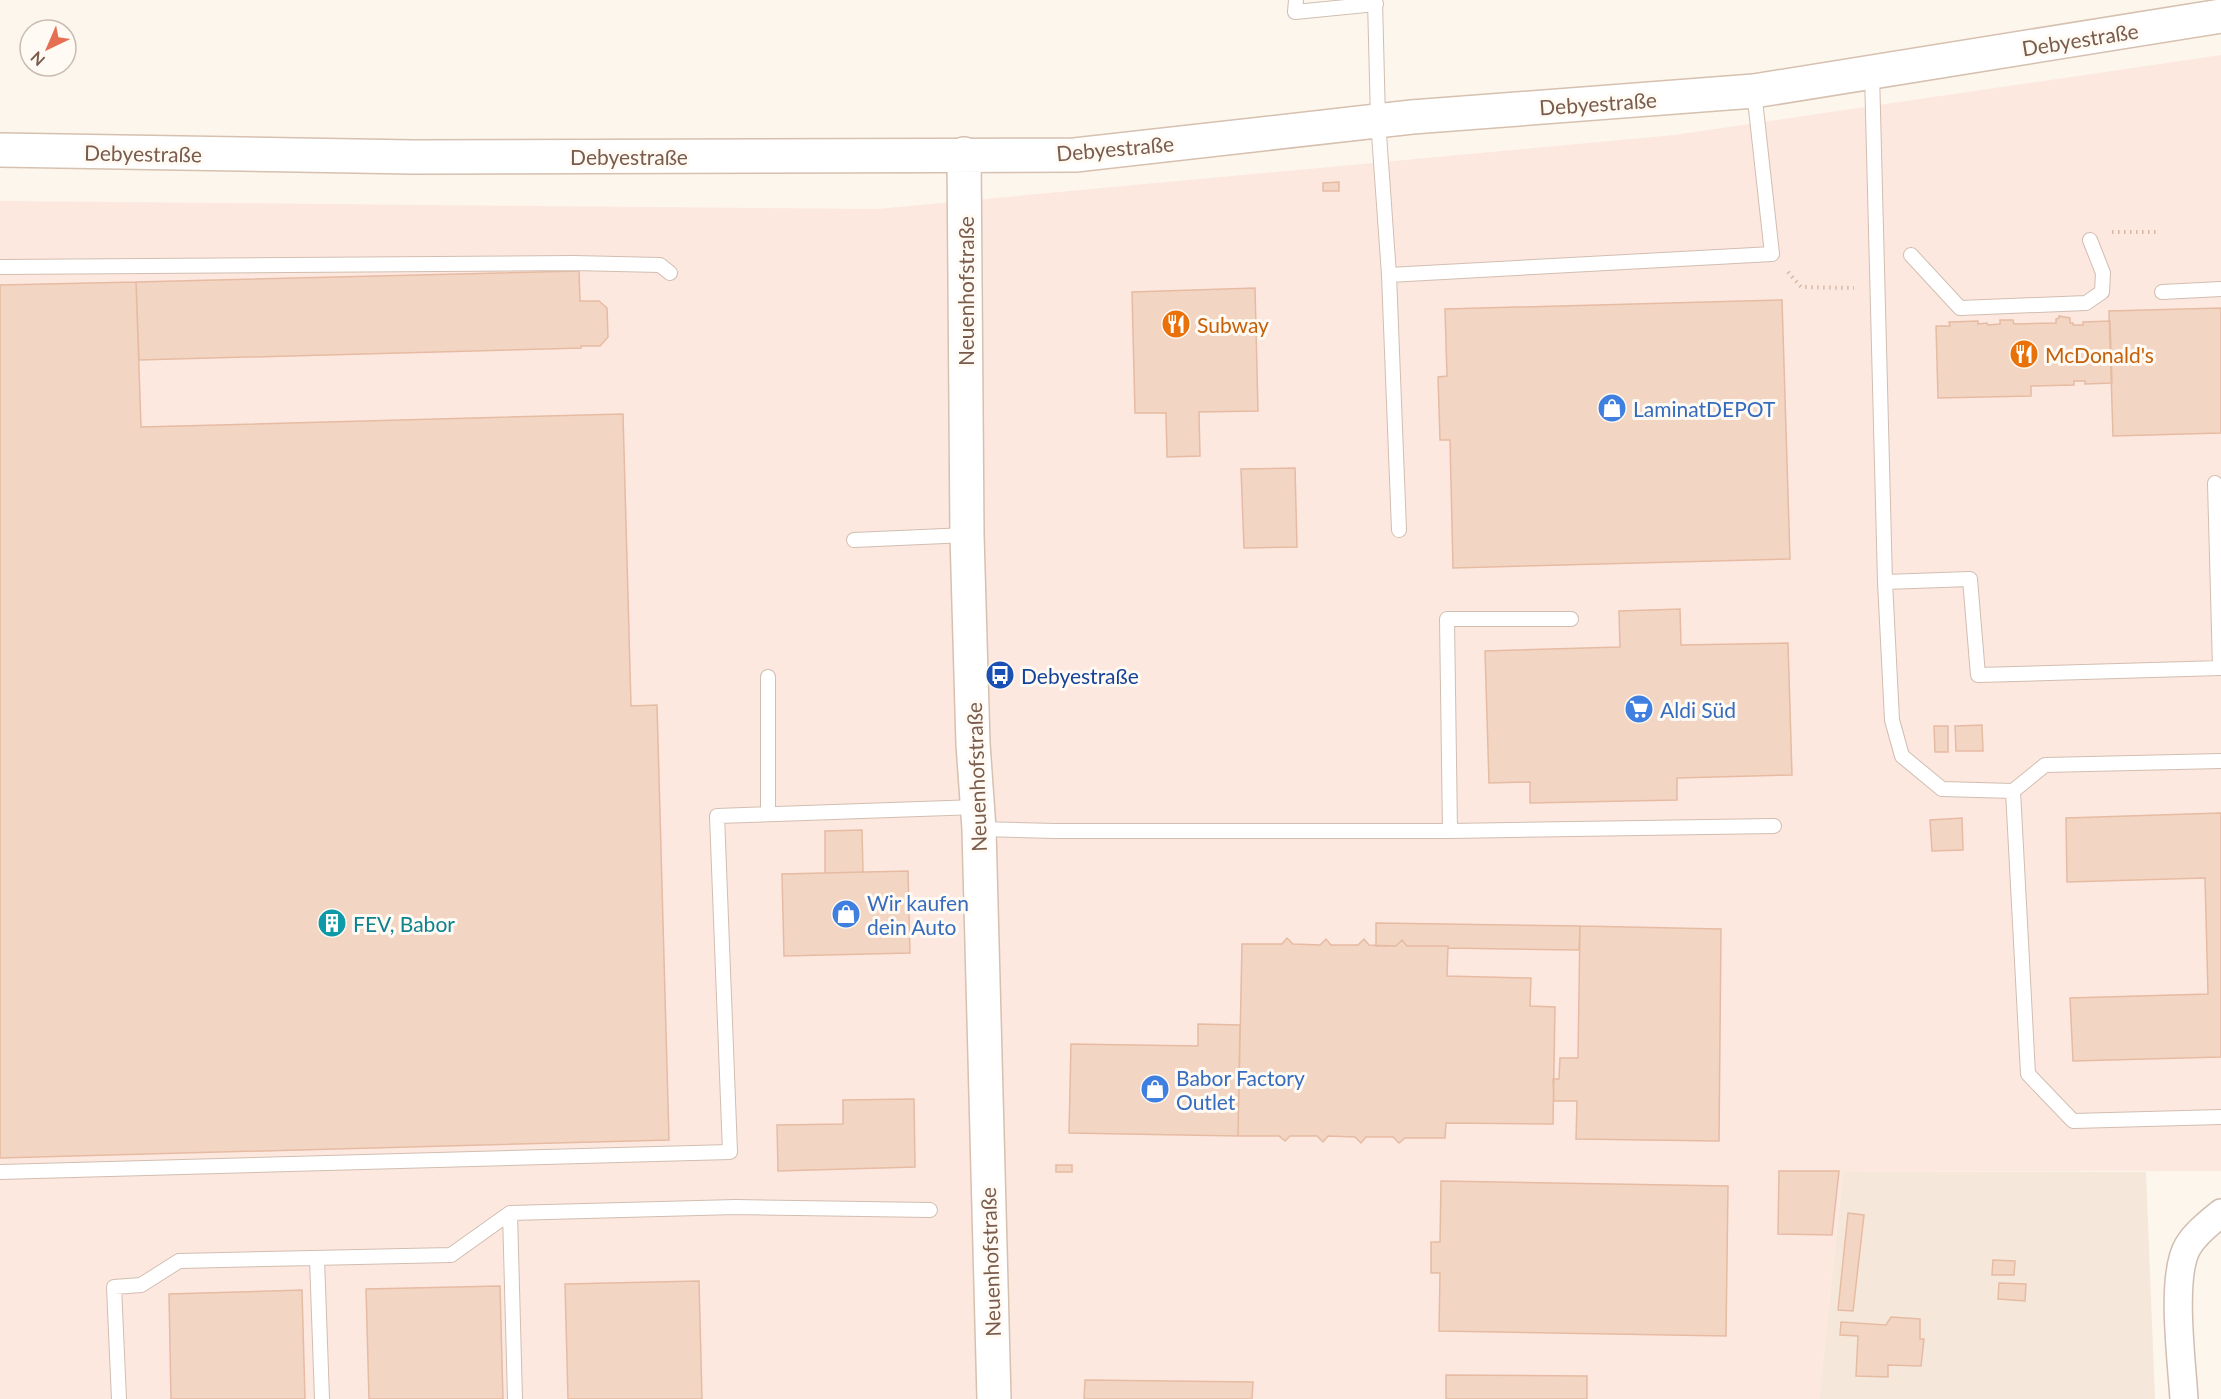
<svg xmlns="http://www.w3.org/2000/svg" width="2221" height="1399" viewBox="0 0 2221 1399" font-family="Lato,sans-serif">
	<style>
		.residential { fill: #f5e8da }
		.commercial { fill: #fde8e0 }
		.building { fill: #f3d5c3; stroke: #e6bba3; stroke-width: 1.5 }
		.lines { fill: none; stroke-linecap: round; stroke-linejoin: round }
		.lane-casing { stroke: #d1beb0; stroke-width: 16 }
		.street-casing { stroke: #d1beb0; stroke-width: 30 }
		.secondary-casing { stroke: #d6c0b0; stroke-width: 36 }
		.path { stroke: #d9b8a5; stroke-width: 4; stroke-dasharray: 1.5 4.5; stroke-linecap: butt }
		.lane { stroke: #fff; stroke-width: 14 }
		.street { stroke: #fff; stroke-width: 27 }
		.secondary { stroke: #fff; stroke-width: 33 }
		.labels { text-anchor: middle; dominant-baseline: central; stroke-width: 6; stroke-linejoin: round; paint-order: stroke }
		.street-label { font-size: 21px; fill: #7a5c4d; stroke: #fffaf3 }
		.food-label { font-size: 21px; fill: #c56008; stroke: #fffaf3; text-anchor: start }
		.shop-label { font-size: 21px; fill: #366cbe; stroke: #fffaf3; text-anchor: start }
		.transit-label { font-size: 21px; fill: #164399; stroke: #fffaf3; text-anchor: start }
		.culture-label { font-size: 21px; fill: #0d838f; stroke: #fffaf3; text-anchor: start }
	</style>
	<rect width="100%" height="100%" fill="#fdf6ec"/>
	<path class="residential" d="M1843,1172H2146L2155,1399H1819Z"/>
	<path class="commercial" d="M2221,55V1171L1843,1172L1819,1399H0V201L877,209L1674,135Z"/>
	<path class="building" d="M1339,182V191H1323V183Z
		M579,271L580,301H599L607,308L608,337L600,346H581V348L139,360L136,282Z
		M136,282L141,427L623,414L631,706L657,705L669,1140L0,1158V285Z
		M1255,288L1258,411L1199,412L1200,456L1167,457L1166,413H1135L1132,292Z
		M1782,300L1790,559L1453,568L1450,440H1440L1438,377L1447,376L1445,309Z
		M2221,308V433L2113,436L2109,311Z
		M2059,316L2070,318V323H2073V325H2083V322L2110,321L2112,383L2085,384V381H2074V385L2031,386V396L1938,398L1936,326H1950L1949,322L1978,321V324L1987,323L1988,325L2000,324V320H2013L2014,324L2056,323V319L2059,318Z
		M1295,468L1297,547L1244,548L1241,469Z
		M1680,609L1681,645L1788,643L1792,775L1677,778V800L1530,803V782L1489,783L1485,651L1620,647L1619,611Z
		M1982,725L1983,751H1956L1955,726Z
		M1934,726H1948V752H1935Z
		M2221,813V1057L2073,1061L2070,998L2208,994L2205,878L2067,882L2066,818Z
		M1962,818L1963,850L1932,851L1930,820Z
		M862,830L863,872L825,873V831Z
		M908,871L910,953L784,956L782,874Z
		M1376,923L1580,926L1579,950L1448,948V946H1407L1402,940L1396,946H1376Z
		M1580,926L1721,929L1719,1141L1576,1139L1577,1101H1554L1553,1079H1559L1560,1058H1578Z
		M1287,938L1293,944L1320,945L1326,939L1331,945H1358L1364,939L1369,945L1396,946L1402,940L1407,946H1448L1447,976L1531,978L1530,1006L1555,1007L1553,1124L1446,1123L1445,1138H1405L1399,1143L1393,1137H1366L1361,1143L1355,1137L1328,1136L1323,1142L1317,1136H1290L1285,1141L1279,1136H1238L1242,944H1282Z
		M1198,1024L1240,1025L1238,1136L1069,1133L1071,1044L1198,1046Z
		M914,1099L915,1167L778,1171L777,1125L843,1124V1100Z
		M1056,1165H1072V1172H1056Z
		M1779,1171H1839L1832,1235L1778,1234Z
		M1441,1181L1728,1186L1726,1336L1439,1331L1440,1273H1431V1242H1440Z
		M1848,1213L1864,1215L1853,1311L1838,1310Z
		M1993,1260L2015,1261L2014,1275H1992Z
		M699,1281L702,1399H568L565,1284Z
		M1999,1283L2026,1284L2025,1301L1998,1299Z
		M500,1286L503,1399H369L366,1289Z
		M302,1290L305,1399H171L169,1294Z
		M1891,1317L1920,1319V1339H1924L1921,1366L1888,1365V1377L1856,1376L1858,1336L1840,1335L1841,1322L1886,1325Z
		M1446,1375L1587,1376V1399H1446Z
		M1085,1380L1253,1382L1252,1399H1084Z"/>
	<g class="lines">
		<g class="lane-casing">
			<path id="lane" d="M1296,0L1295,12L1376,4
				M1375,0L1378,120L1389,275L1772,254L1754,91
				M1872,73L1885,582L1892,720L1902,756L1942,789L2013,791L2045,765L2221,761
				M1911,255L1960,308L2086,303L2102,292L2103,273L2090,240
				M0,267L574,263L660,265L670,273
				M1389,275L1399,530
				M2162,292L2221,289
				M2215,483L2220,668
				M854,540L967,535
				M1885,582L1970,579L1978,675L2221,668
				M768,677V814
				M2013,791L2028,1074L2073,1121L2221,1117
				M979,829L1056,831H1450L1774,826
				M1450,831L1447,619H1571
				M0,1172L730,1152L717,816L977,807
				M510,1213L515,1399
				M317,1259L322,1399
				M119,1399L114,1287L141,1285L179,1261L451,1255L510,1213L736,1207L930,1210"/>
		</g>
		<g class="street-casing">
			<path id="street" d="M2184,1399C2182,1363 2170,1276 2188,1246C2196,1233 2209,1223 2221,1213"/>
		</g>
		<g class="secondary-casing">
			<path id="secondary" d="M0,150L413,157L1075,155L1412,117L1754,91L2221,16
				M964,154L967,535L973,744L979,829L994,1399"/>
		</g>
		<path class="path" d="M2112,232H2160
			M1788,272L1801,287L1854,288"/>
		<use href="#lane" class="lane"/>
		<use href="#street" class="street"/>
		<use href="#secondary" class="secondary"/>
	</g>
	<defs>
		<g id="restaurant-disc" transform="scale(1.5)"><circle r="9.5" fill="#e8710a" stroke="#fffaf3"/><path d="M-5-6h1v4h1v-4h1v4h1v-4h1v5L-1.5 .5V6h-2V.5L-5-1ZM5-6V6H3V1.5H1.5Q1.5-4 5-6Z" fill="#fff"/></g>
		<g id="shop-disc" transform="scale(1.5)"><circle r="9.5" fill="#3f7fe0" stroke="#fffaf3"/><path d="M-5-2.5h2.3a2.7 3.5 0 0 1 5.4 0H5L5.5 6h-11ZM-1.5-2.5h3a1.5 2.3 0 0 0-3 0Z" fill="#fff"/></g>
		<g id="bus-disc" transform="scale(1.5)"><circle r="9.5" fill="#1a4fb4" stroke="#fffaf3"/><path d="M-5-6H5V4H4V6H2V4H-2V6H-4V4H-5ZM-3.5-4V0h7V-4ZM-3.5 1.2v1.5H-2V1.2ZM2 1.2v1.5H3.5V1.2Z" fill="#fff"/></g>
		<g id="supermarket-disc" transform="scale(1.5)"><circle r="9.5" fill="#3f7fe0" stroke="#fffaf3"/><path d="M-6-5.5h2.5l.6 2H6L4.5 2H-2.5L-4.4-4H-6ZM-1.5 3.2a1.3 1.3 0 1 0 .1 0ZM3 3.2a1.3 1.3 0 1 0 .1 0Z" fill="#fff"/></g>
		<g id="building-disc" transform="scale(1.5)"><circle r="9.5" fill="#0f9aa8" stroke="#fffaf3"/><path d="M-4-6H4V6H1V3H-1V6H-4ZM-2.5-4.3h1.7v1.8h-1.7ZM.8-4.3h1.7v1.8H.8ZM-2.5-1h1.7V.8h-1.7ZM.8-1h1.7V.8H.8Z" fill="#fff"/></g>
	</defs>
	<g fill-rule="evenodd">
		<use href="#restaurant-disc" x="1176" y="324"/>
		<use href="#restaurant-disc" x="2024" y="354"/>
		<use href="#shop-disc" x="1612" y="408"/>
		<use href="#bus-disc" x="1000" y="675"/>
		<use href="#supermarket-disc" x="1639" y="709"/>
		<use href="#shop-disc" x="846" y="914"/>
		<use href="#building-disc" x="332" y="923"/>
		<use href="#shop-disc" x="1155" y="1089"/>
	</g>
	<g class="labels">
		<g class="street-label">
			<text transform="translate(2080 39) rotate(-9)">Debyestraße</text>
			<text transform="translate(1598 103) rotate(-4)">Debyestraße</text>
			<text transform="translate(1115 148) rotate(-5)">Debyestraße</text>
			<text transform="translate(143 153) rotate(1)">Debyestraße</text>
			<text x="629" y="156">Debyestraße</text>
			<text transform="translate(965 291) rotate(-90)">Neuenhofstraße</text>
			<text transform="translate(976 777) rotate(-92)">Neuenhofstraße</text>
			<text transform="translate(990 1262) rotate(-92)">Neuenhofstraße</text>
		</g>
		<g class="food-label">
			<text x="1197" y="324">Subway</text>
			<text x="2045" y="354">McDonald's</text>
		</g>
		<g class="shop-label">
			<text x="1633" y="408">LaminatDEPOT</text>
			<text x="1660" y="709">Aldi Süd</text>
			<text x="867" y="902">Wir kaufen<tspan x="867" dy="24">dein Auto</tspan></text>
			<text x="1176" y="1077">Babor Factory<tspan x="1176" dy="24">Outlet</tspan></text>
		</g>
		<g class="transit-label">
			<text x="1021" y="675">Debyestraße</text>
		</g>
		<g class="culture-label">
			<text x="353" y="923">FEV, Babor</text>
		</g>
	</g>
	<g transform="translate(48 48) rotate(224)"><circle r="28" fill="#fffaf3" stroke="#cabbb1" stroke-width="1.5"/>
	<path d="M0-4.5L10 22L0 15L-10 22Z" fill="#e76f51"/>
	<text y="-9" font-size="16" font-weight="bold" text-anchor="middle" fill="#7a5c4d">N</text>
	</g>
</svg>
